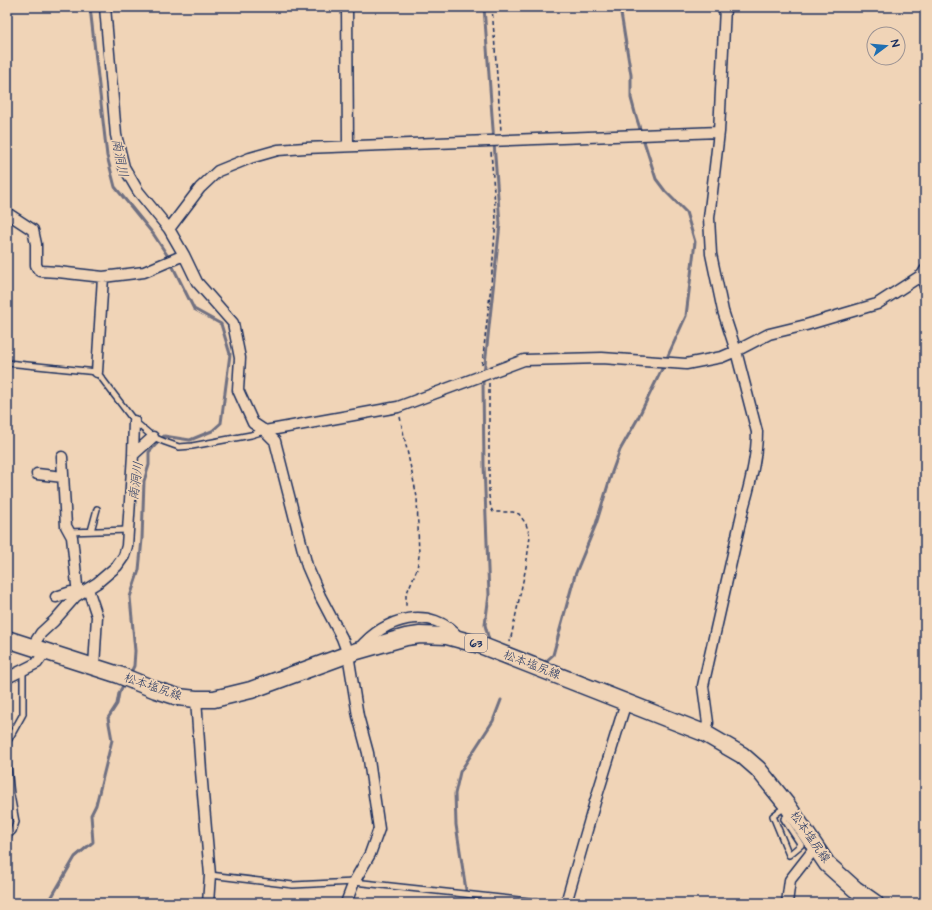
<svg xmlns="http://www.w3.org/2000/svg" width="932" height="910" viewBox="0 0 932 910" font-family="'Architects Daughter','Klee One',sans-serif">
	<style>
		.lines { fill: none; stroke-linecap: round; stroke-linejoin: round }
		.stream { stroke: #6f7081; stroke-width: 3 }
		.lane-casing { stroke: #1b2f5e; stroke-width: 8 }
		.street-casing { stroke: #1b2f5e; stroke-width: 13 }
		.primary-casing { stroke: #1b2f5e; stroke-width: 19 }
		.path { stroke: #1b2f5e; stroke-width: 1.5; stroke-dasharray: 4 3; stroke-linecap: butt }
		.lane { stroke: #f0d4b7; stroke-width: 5 }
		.street { stroke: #f0d4b7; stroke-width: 10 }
		.primary { stroke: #f0d4b7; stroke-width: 16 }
		.labels { text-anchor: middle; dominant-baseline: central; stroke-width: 3.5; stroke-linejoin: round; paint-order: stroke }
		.shield { fill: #f0d4b7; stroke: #5b6079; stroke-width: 1 }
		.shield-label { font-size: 11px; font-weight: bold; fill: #1b2f5e }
		.street-label { font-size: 12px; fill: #1b2f5e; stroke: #f0d4b7 }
		.water-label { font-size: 13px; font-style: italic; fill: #37456a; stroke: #f0d4b7 }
	</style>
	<rect width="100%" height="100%" fill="#f0d4b7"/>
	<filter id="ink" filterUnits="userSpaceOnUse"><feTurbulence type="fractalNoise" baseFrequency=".025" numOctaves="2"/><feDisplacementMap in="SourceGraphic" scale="8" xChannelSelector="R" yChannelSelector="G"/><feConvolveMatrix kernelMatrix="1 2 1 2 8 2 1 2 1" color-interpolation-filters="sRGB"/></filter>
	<g filter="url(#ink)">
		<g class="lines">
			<path class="stream" d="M90,7L107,156L115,187L154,235L169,258
				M484,7L500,224L483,383L484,465L489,595L485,625L489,640
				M620,7L631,75V98L635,113L656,179L665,191L686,212L695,242L686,316L666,360
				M544,663L553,655L575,575L596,524L612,472L620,450L637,420L664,365
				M130,674L134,666L135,651L130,597L139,570L142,539L144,481L149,465V452L164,436L190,440L212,431L221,423L230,354L221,324L194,309L171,263
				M41,903L50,900L75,857L93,842L91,815L96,805L112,740L108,718L117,704L119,693L125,682
				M468,903L456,825L455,794L460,772L493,721L501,700"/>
			<g class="lane-casing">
				<path id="lane" d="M7,363L97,372L134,421L153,437L165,442L179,447L192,446L251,435L264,431
					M91,531L97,509
					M69,532L128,530
					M785,807L773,816L789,855L801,845L784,819L789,814
					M7,837L13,831L16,822L11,795L7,758L8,741L23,714V671
					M210,875L293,885L354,882L547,903"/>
			</g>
			<g class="street-casing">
				<path id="street" d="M105,7L116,135L124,167L138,191L169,229L184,255L197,282L233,323L240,358L238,390L253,423L265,431L275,441L307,566L320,596L342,638L348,654L358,716L368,753L379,829L370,854L354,882L346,903
					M347,7L348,146
					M7,213L33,230L36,244V265L38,269L41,271L58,272L103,277L144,272L184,255
					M169,229L200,188L218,171L250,158L278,150L305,148L719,132
					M922,275L925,287
					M97,372L103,277
					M265,431L398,407L524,360L602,358L686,364L722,357L736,351L769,334L806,325L877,304L922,275L925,270
					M133,455L153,437
					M37,474L63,477
					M88,589L97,616L94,667
					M56,597L71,592L78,595L72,537L66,526L62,457
					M32,647L41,633L54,621L76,596L97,583L117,566L124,556L127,546L133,455L134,421
					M359,649C384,618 431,603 460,639
					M7,678L37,663L45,652
					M196,699L201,771L210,875L208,903
					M704,733L708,723L703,686L744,505C751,481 757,457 757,432L736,351L723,311L711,254L709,218L719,132L725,7
					M566,903L595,802L626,702
					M787,903L790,880L815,848"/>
			</g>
			<g class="primary-casing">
				<path id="primary" d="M7,639L119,675L156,690L178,697L196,699H214L251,690L357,651L406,637L420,635L447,636L480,645L704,733L742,755L758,769L787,805L827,864L855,889L875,903"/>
			</g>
			<path class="path" d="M492,7L501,131
				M482,365L491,285L496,219L491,151
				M489,383V496L491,508L493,512H513L519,514L526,524L530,536L526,567L510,642
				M400,417L417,497L419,556L417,569L406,595V609"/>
			<use href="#lane" class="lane"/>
			<use href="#street" class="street"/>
			<use href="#primary" class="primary"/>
		</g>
	</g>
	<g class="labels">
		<rect class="shield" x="465" y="634" width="22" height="18" rx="3"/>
		<g class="shield-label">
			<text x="476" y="643">63</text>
		</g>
		<g class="street-label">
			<text transform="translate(532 665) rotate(21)">松本塩尻線</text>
			<text transform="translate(153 687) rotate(19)">松本塩尻線</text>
			<text transform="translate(810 837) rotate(55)">松本塩尻線</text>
		</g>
		<g class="water-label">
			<text transform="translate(120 158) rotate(79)">南洞川</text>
			<text transform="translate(136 481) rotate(-82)">南洞川</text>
		</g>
	</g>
	<rect width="932" height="910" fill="none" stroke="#f0d4b7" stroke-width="24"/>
	<rect x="12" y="12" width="908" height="886" fill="none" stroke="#1b2f5e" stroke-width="1.5" filter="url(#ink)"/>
	<g transform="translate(886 46) rotate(74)"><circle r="19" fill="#f0d4b7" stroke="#9b9293"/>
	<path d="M0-3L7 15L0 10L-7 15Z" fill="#1f6fb2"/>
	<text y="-6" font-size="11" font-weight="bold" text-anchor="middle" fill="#1b2f5e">N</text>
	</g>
</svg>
